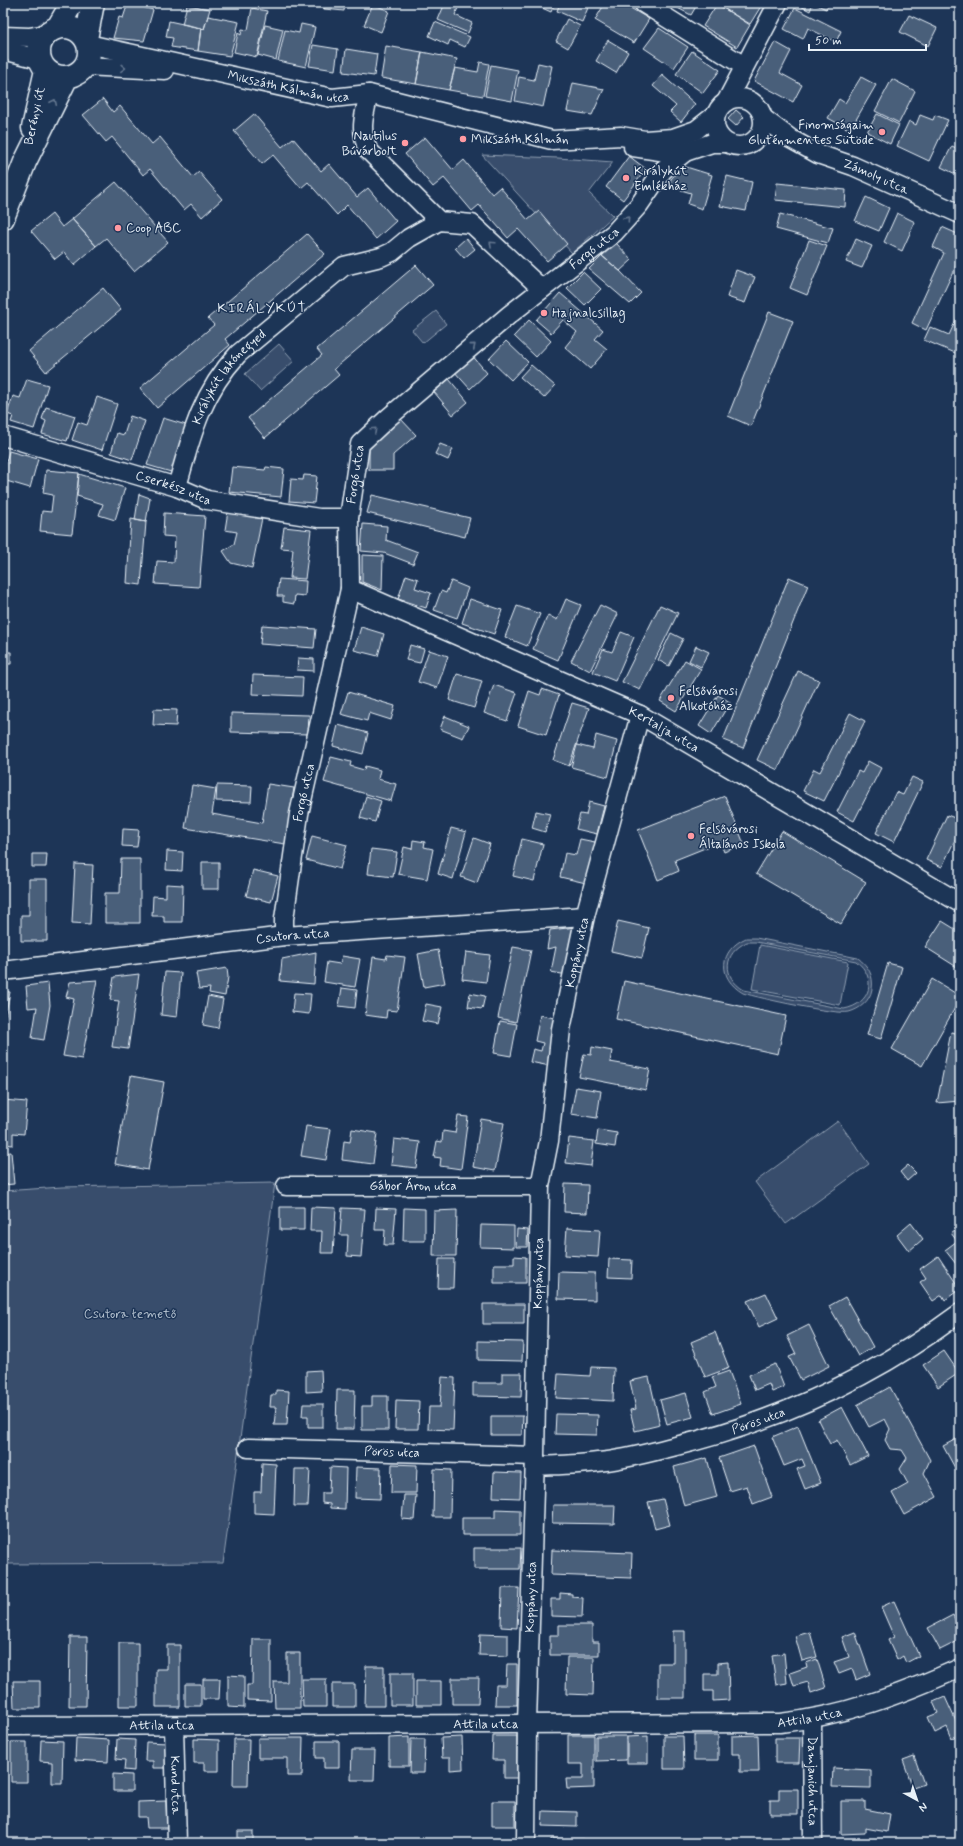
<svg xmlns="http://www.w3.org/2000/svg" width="963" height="1846" viewBox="0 0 963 1846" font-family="Mynerve,sans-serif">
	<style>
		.green { fill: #374d6c; stroke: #909fb2; fill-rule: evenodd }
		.building { fill: #495e7a; stroke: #e8f1f8 }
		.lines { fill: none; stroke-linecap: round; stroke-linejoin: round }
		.minor-casing { stroke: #e8f1f8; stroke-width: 21 }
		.secondary-casing { stroke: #e8f1f8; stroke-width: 25 }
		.minor { stroke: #1d3557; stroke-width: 18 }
		.secondary { stroke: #1d3557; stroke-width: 22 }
		.oneway { stroke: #64778f }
		.poi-dot { fill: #ff9aa2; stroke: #1d3557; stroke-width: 1.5 }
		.labels { text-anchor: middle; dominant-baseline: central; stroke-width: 3; stroke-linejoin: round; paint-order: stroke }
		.street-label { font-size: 13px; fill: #e8f1f8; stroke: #1d3557 }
		.poi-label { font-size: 13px; fill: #e8f1f8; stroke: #1d3557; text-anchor: start }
		.park-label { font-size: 13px; fill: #b3c0ce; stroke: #1d3557 }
		.neighbourhood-label { font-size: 14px; letter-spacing: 1px; fill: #e8f1f8; stroke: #1d3557 }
	</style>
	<rect width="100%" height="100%" fill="#1d3557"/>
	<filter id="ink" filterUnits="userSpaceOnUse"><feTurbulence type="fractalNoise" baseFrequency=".025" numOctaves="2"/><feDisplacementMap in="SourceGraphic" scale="8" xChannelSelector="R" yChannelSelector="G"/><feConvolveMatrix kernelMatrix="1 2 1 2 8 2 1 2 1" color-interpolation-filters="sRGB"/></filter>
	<g filter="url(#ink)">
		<path class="green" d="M482,155L558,158L613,162L589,193L613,216L572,253Z
			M436,311L446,324L423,343L412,330Z
			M279,344L294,361L260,391L245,374Z
			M746,938H756L858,958C868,966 874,975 872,989C870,1001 860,1009 849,1012C836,1015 759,998 743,993C717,978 719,950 746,938ZM747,942H756L856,961C878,978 871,1004 844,1009L744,990C722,977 723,953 747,942Z
			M760,945L848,962L840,1005L752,989Z
			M838,1121L869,1164L786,1224L755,1182Z
			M275,1183L223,1563L3,1564V1191L62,1187Z"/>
		<path class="building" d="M3,3H8L6,19L3,18Z
			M128,3L153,10L144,41L113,38L119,17L123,18Z
			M325,3H345L344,11L324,9Z
			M445,3H460L455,15L472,23L468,33L438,20Z
			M531,3H555L551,12Z
			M560,3H590L582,22L557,11Z
			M605,3H622L649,19L634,43L595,20Z
			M668,3H698L691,15Z
			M719,3H763L750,24L718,5Z
			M795,3H829L826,9L813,3L810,11Z
			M373,4L389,11L381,32L364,25Z
			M717,4L750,25L737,47L703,26Z
			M187,5L210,9L204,29L182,24Z
			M252,8L267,11L257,57L234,52L238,33L241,35L242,29L248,30Z
			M795,8L841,31L836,42L808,28L803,39L784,29Z
			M909,15L937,28L928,46L900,32Z
			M208,16L239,22L230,56L198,51L201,28L204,29Z
			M567,19L580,26L568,48L556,41Z
			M169,21L201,28L198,51L171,47L173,38L166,37Z
			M435,22L470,37L465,47L450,40L448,45L429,36Z
			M301,24L315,27L306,67L278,61L285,30L299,33Z
			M265,25L283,29L276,60L258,55Z
			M659,28L688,47L674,68L644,48Z
			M608,40L628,52L616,73L596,61Z
			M775,42L791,51L780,73L802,85L793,102L754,81Z
			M313,45L338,49L335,70L309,66Z
			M386,46L422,52L416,84L381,78Z
			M346,49L377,54L374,76L343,72Z
			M692,51L720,70L703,93L676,74Z
			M422,52L457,59L449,90L416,84Z
			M480,62L489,64L483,96L449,90L455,68L478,72Z
			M538,63L552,66L543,107L515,101L519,77L534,80Z
			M491,65L518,70L512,101L485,96Z
			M662,75L695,104L681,122L670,112L676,106L653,86Z
			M861,77L876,85L850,130L828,118L839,99L845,103Z
			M892,79L915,91L899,123L875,111Z
			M573,83L604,89L592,115L567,111Z
			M103,99L113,112L120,106L152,144L160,137L193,177L199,172L222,199L202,217L191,204L184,210L150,169L143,175L112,137L106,142L83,115Z
			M736,110L744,117L736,126L728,119Z
			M254,114L282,147L293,138L321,171L329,164L357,197L368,188L396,221L376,239L347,205L337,215L308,182L301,188L273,155L262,164L234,131Z
			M877,114L899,125L890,144L867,132Z
			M920,115L933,120L935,115L948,120L929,161L897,146L909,121L916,125Z
			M425,137L453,170L464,160L492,194L500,187L528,220L539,211L567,244L547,261L518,229L508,238L479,205L472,211L444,178L433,187L405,154Z
			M952,146L960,150V176L941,167Z
			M629,156L646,169L623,200L606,187Z
			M683,166L712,175L702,209L688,204L691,193L668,186L671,179Z
			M727,176L752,182L746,211L720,206Z
			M116,182L168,242L134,271L106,238L96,246L72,219Z
			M777,183L846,190L845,207L775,200Z
			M866,197L889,208L879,231L855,221Z
			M897,213L915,222L902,251L884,242Z
			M52,214L62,227L72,219L96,246L74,265L64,252L55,259L31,231Z
			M780,214L833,228L828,243L776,229Z
			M942,227L960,235V257L926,330L912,323L944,253L933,247Z
			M307,234L325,254L225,339L230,345L157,408L140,388L214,325L208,318Z
			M466,238L475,249L464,258L455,248Z
			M856,239L872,246L862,268L846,262Z
			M809,240L827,246L807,295L790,288Z
			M616,243L632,260L620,271L602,256Z
			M602,256L620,271L641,293L630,304L589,269Z
			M416,265L433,285L334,369L339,375L265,438L248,418L322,355L317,349Z
			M736,270L755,277L745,303L727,297Z
			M583,272L601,289L585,305L567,288Z
			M103,288L121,310L46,372L29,351Z
			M560,293L603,330L595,339L607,349L590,369L565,347L577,332L563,320L551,333L536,320Z
			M769,312L793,321L751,426L728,416Z
			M958,316L960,317V355L924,340L930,327L949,335Z
			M529,320L551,341L536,357L514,336Z
			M506,341L528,362L511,380L489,359Z
			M471,354L487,373L470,389L453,370Z
			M531,365L555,386L544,398L520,377Z
			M27,379L48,385L34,429L11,422L13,416L7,414L13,396L20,398Z
			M449,379L468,402L453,415L434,392Z
			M97,397L117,404L102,450L72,440L78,422L87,425Z
			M46,407L75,416L67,441L42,434L46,421L42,419Z
			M130,416L145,421L132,460L111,453L117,433L124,435Z
			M163,418L186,425L171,472L147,465Z
			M400,418L416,435L393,455V470H369V446Z
			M440,444L453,449L448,460L435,454Z
			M9,451L38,459L30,488L3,480V473Z
			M232,467L265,470L266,467L284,469L281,497L229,492Z
			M46,470L79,473L72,534L40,531L42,511L51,512L53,495L43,493Z
			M79,474L125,488L115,520L99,515L103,504L77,496Z
			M304,475L317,476L314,503L289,501L291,479L303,480Z
			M139,494L150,498L146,522L135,520Z
			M372,495L470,518L465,537L367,513Z
			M228,511L262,518L252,568L231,563L223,551L234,544L237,532L225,530Z
			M164,513L205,516L199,587L155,584L157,561L174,562L175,537L163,536Z
			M131,519L146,522L141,585L127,583Z
			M363,524L387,526L386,540L418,552L413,564L384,553L361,551Z
			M284,527L311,530L305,579L290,578L293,549L281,548Z
			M362,555L383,556L382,590L362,582Z
			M406,575L418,579L415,588L431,593L426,608L398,599Z
			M789,577L808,585L743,748L723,740Z
			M279,579L306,581L305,596L295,595L294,604L283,602V596H277Z
			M451,581L468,588L457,618L434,610L441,591L446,593Z
			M470,599L502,610L494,634L462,623Z
			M566,599L581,605L558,660L533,649L548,615L557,620Z
			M600,605L618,614L590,671L571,661Z
			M660,605L678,613L640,690L622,682Z
			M517,606L540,614L527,646L505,637Z
			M262,625L316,629L314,648L260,644Z
			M361,627L384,634L378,656L354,650Z
			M621,632L634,637L615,681L593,672L603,649L612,652Z
			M671,633L683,639L669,666L658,660Z
			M410,645L424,649L420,663L406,660Z
			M696,646L709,652L701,667L689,661Z
			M429,650L448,656L437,688L418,682Z
			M3,652H11V664H3Z
			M298,658L314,659V671L297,670Z
			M685,660L701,669L676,711L660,701Z
			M798,671L819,680L778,770L757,760Z
			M457,674L482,681L474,708L449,700Z
			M253,675L303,677L302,696L252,694Z
			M494,685L517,693L507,721L484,713Z
			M542,689L559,695L546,735L518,726L529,691L540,695Z
			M348,692L395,706L391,720L369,713L367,721L341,714Z
			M718,695L730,702L711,734L699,726Z
			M572,703L589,708L569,766L553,760Z
			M154,709L177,710L176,726L153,725Z
			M231,713L309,715L308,734L231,732Z
			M850,713L865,721L824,801L803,791L814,769L820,772Z
			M445,716L469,726L463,738L440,729Z
			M338,725L368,733L363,754L333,746Z
			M596,735L617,741L608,777L571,767L577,745L593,749Z
			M331,757L351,762L350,766L364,770L365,766L380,770L378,779L396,784L391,801L324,782Z
			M868,761L881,768L854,821L837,812L858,771L862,773Z
			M912,777L923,782L894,842L876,833L896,792L903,795Z
			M268,784L294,788L285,844L185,828L192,785L216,789L212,814L262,823Z
			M217,785L252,786L251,802L216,801Z
			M366,796L381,801L375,822L360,818Z
			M725,796L744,844L724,852L720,842L675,860L679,871L658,880L638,830Z
			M589,802L604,806L597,834L576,829L580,814L586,815Z
			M536,811L550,814L545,832L532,828Z
			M947,815L960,820V829L942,867L926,860Z
			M451,828L466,832L453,879L438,874Z
			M123,829L139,830L137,847L122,846Z
			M782,831L866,882L841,924L756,874Z
			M312,836L347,845L340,869L306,860Z
			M474,838L490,844L477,883L461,877Z
			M522,839L543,844L534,881L513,876Z
			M580,839L595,842L586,883L560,877L565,853L576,855Z
			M413,840L425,842L424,847L433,849L427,879L398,874L404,847L412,849Z
			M371,849L397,852L393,877L368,874Z
			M167,851L183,852L182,871L166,870Z
			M32,854H47L46,867H32Z
			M121,859H140V923H105V893H120Z
			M202,862H219V889H202Z
			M75,864L93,865L90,924L72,923Z
			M253,870L278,876L271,902L246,896Z
			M29,879H47V941H21V915H29Z
			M166,884L183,885L182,922H164V916H152L153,896L166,897Z
			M3,906H5L6,944H3Z
			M618,921L649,928L642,958L611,951Z
			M942,921L960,932V969L925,947Z
			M576,927L567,975L551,972L556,947L547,949L550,930Z
			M513,947L531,950L516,1022L498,1018Z
			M438,950L445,983L424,987L418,954Z
			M316,952L314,984L280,981L282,959Z
			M466,952L490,955L486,982L462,979Z
			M387,955L405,957L397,1011L387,1010L386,1018L365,1015L373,957L386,959Z
			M342,956L360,959L355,987L324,982L327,962L340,964Z
			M888,963L902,967L881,1039L867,1035Z
			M227,968L228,977L225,996L209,993L210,988L199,989L196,973Z
			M165,972L181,973L177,1017L161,1015Z
			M139,974L128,1049L112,1047L119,1001L110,1000L114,977Z
			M932,979L960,996V999L922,1066L892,1049Z
			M97,980L82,1059L63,1056L74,999L66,997L70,982Z
			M624,981L786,1016L778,1054L616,1019Z
			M48,983L50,1005L44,1040L32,1038L37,1007L28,1008L26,986Z
			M342,988L357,990L355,1008L339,1006Z
			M3,991L10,992L3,1028Z
			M294,993L311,994L309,1014L292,1012Z
			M470,993L485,996L482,1009L468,1007Z
			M208,996L223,999L218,1028L203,1025Z
			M426,1004L442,1007L438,1024L422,1021Z
			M540,1015L559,1019L550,1066L530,1062L533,1049L541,1051L543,1043L535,1041Z
			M500,1021L517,1024L511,1056L494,1053Z
			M951,1032L960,1034V1101L937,1103Z
			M592,1047L612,1051L610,1062L650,1069L646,1090L579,1077L584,1054L591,1055Z
			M131,1076L164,1082L148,1170L115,1164Z
			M576,1087L601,1091L597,1118L571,1114Z
			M3,1100L27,1102L24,1134L13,1133V1145L3,1144Z
			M458,1116L468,1117L461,1169L440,1166L441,1158L434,1157L437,1141L442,1142L443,1131L455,1133Z
			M481,1119L504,1123L495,1171L473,1167Z
			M306,1126L331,1129L326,1160L301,1156Z
			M352,1129L377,1133L373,1164L342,1160L344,1141L350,1142Z
			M598,1130L617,1133L615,1147L596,1144Z
			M569,1138L594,1141L591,1166L566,1163Z
			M394,1139L420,1142L416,1168L391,1165Z
			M11,1152L14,1184L3,1185V1153Z
			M908,1165L916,1173L907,1181L900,1172Z
			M565,1184L588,1185L587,1213L564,1212Z
			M280,1207H304V1230H280Z
			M311,1207L336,1208L333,1253H321L322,1231H310Z
			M342,1208L365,1209L361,1257L347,1256L348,1235H340Z
			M376,1208L396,1209L393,1245H384L385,1230H375Z
			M404,1208L425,1209V1241H403Z
			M457,1210L456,1256H433L434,1211Z
			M911,1223L923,1239L909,1251L897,1235Z
			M481,1225L514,1226V1248L480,1247Z
			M960,1226V1269L945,1250L957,1241L951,1233Z
			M567,1228L600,1230L598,1257L565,1255Z
			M517,1229L528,1230L527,1247H516Z
			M514,1256L526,1257V1283H494V1264H514Z
			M938,1256L960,1289L945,1300L942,1295L933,1301L920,1282L926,1278L920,1269Z
			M439,1259H454L453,1288H438Z
			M609,1259L632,1260L631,1278L608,1277Z
			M559,1272L595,1273V1300L558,1299Z
			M766,1293L778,1318L759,1327L747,1301Z
			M845,1297L873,1347L858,1356L829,1306Z
			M483,1304H524V1324H483Z
			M809,1325L829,1366L801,1380L789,1357L796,1354L787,1336Z
			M715,1332L729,1368L705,1377L691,1342Z
			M478,1341L523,1342L522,1361L478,1360Z
			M944,1351L959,1373L938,1387L923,1365Z
			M775,1364L784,1387L772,1392L769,1384L755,1390L749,1375Z
			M591,1367L614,1368L613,1401L556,1398L558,1374L590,1376Z
			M321,1370L322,1391L306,1392V1371Z
			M729,1371L741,1404L713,1414L705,1392L716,1387L712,1377Z
			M502,1373H522L521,1397L473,1396V1383H502Z
			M442,1377L455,1378L453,1430L428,1429L429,1407H440Z
			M649,1377L660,1425L635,1431L630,1410L636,1409L630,1381Z
			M890,1387L930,1460L924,1473L937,1497L904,1515L892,1493L908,1484L900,1469L907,1458L902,1450L890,1449L885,1440L890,1429L885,1419L869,1427L857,1405Z
			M276,1390L289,1391L287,1425H274L276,1407H270L271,1395H276Z
			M337,1390H355L354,1429H336Z
			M686,1393L693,1417L667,1424L660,1400Z
			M372,1396H388V1430H362V1406H372Z
			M396,1400L419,1401L418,1429H395Z
			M303,1404H323V1427H308V1416H302Z
			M842,1407L868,1456L850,1465L837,1440L830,1444L818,1420Z
			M556,1414L598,1415L597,1435L555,1434Z
			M491,1416H523L522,1435H491Z
			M798,1426L821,1483L805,1489L797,1469L805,1466L802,1459L784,1466L772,1437Z
			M960,1437V1477L943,1446Z
			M754,1446L772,1497L753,1504L747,1486L730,1491L719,1458Z
			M707,1458L717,1497L684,1506L674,1467Z
			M262,1463L276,1464L274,1514L254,1513V1492H261Z
			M392,1464L417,1465L416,1493H391Z
			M330,1467L346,1468L345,1509L330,1508V1504L322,1503V1493H329Z
			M356,1467L381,1468L380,1499L355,1498Z
			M295,1469H310L308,1506H294Z
			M434,1469L451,1470L450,1517H433Z
			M494,1472L521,1473L520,1498L493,1497Z
			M404,1495H416L414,1520L402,1519Z
			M663,1499L670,1525L655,1529L648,1502Z
			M553,1505H615L614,1524L552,1523Z
			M495,1509L520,1510V1535H462V1518H495Z
			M474,1548H521L520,1569H474Z
			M552,1550L632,1553L631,1578L551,1575Z
			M502,1588H519L517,1628L501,1627Z
			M560,1593L572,1594V1597L583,1598L582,1617L551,1616V1599H560Z
			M894,1601L919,1656L906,1663L903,1656L897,1660L888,1640L894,1637L881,1607Z
			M953,1615L960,1630V1640L940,1650L928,1628Z
			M559,1625H592V1642H599V1655H550V1635H559Z
			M673,1631H685V1698H658V1663H673Z
			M810,1632L817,1657L802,1661L795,1636Z
			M855,1632L870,1674L856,1680L852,1669L839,1674L834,1662L849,1657L842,1637Z
			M480,1634L508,1635V1656L479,1655Z
			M70,1637H87L86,1706H69Z
			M253,1639H271V1701L247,1700V1685H252Z
			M119,1643H138V1706H119Z
			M167,1645H180V1707H156V1669H167Z
			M287,1653H300V1708H275L274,1682H287Z
			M784,1653L787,1683L776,1685L772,1655Z
			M567,1657H594L593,1695L566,1694Z
			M817,1659L826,1688L811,1693L808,1682L794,1686L790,1673L807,1667L806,1663Z
			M728,1662L729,1700L713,1701V1691H704V1674H718V1663Z
			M507,1664H517V1705H495L496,1685H506Z
			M366,1666H384V1706H365Z
			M390,1673H413V1705H390Z
			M228,1675L244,1676V1708L228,1707Z
			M452,1678H479L478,1704H452Z
			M203,1679H220L219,1699H203Z
			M302,1679H326V1707H303Z
			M13,1681H40V1708H14Z
			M416,1681H441V1705H416Z
			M185,1684H201V1706H185Z
			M332,1684H355V1707H332Z
			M945,1697L960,1730V1735L952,1739L947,1727L935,1733L928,1717L938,1713L933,1702Z
			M568,1735H594V1788L567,1789L566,1779H583V1764H568Z
			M694,1735H718V1760H694Z
			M758,1735L759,1772H740V1754H732V1736Z
			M493,1736H517V1778H504V1760H492Z
			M596,1736H626V1760L596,1761Z
			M648,1736V1763H627V1737Z
			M664,1736H683L684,1769H664Z
			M409,1737V1766H389V1738Z
			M462,1737L463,1769L450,1770V1758H442L441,1738Z
			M76,1738L109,1740L108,1762L75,1760Z
			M258,1738H303L302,1776H287V1758H258Z
			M775,1738H800L799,1763H775Z
			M117,1739L135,1740L134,1771L124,1770L125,1760L116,1759Z
			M194,1739L219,1740V1771H204V1763H194Z
			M234,1739H249L248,1786H233Z
			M411,1739H425L424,1773H410Z
			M41,1740L63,1741L62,1783H52V1762L40,1761Z
			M3,1741H5L3,1786Z
			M316,1741H339V1768H324V1758H316Z
			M11,1742H27V1782H11Z
			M146,1742L167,1743L166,1768H153V1761H145Z
			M352,1750H375L374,1780H351Z
			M914,1756L924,1784L913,1788L903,1760Z
			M833,1768L871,1770V1788L832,1787Z
			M113,1774L132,1775V1791H113Z
			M779,1789H798V1814H770V1800H779Z
			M166,1801L167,1828H147L146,1817H138V1802Z
			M492,1801H515V1826H492Z
			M841,1801H865V1809L890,1814L887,1832L865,1828V1833L841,1834Z
			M543,1811L577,1812V1827L542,1826Z
			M238,1831H253V1843H238Z
			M515,1839V1843H492V1840Z
			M551,1839H583V1843H551Z
			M784,1841H800V1843H784Z"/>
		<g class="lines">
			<g class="minor-casing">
				<g id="minor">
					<path d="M643,3L744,66"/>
					<path d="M3,36L29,37L46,34"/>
					<path id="s1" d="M88,44L332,98L369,94L552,140L621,136L645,140L673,138L696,130L715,115"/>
					<path d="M3,50L39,59"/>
					<path d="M84,66L165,70"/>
					<path d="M369,94C364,115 359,129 368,150L439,221L472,224L542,289"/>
					<circle cx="739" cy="122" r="24"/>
					<path d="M726,102L778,3"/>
					<path id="s2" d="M763,118L791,139L818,154L853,166L960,214"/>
					<path d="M633,147L673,153L685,152L712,143H725"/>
					<path id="s3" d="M3,436L177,487L207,500L319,518H349"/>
					<path id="s4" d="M177,487C191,436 201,394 238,354L344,266L381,257L392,252L409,238L439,221"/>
					<path id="s5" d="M350,589L640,715L960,903"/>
					<path id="s6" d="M284,936V919L299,814L350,589L349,518L360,444L389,417L509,315L614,233L639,205L663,170L685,152"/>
					<path id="s7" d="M3,971L284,936L585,916"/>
					<path id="s8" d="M286,1186H540"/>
					<path id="s9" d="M248,1448L535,1456"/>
					<path id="s10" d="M535,1466C556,1465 577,1465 598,1462C623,1460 648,1453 672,1447C776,1422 874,1377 960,1313"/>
					<path id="s11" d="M812,1719L813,1843"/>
					<path id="s12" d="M3,1726L780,1723C844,1716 902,1694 960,1668"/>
					<path id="s13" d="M174,1726L177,1843"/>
					<path id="s14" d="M526,1843L527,1723L535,1456L540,1186L549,1141L561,1029L585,916L640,715"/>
				</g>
			</g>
			<g class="secondary-casing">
				<path id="secondary" d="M39 52a25 25 0 1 1 50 0a25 25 0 1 1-50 0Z
					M58,27L72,3
					M86,39L93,3
					M33,128L46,70
					M3,218L25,162L67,77"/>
			</g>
			<use href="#minor" class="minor"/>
			<use href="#secondary" class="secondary"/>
		</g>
		<defs><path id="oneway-chevron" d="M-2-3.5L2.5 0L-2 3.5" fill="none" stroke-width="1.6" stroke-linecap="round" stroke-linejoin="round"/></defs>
		<g class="oneway">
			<use href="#oneway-chevron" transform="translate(123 68) rotate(2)"/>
			<use href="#oneway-chevron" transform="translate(54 102) rotate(-65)"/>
			<use href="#oneway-chevron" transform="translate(627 219) rotate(-48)"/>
			<use href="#oneway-chevron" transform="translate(492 244) rotate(-137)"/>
			<use href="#oneway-chevron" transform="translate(473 346) rotate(-40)"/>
			<use href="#oneway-chevron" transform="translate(374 430) rotate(-43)"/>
		</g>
	</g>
	<g class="poi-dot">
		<circle cx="882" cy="132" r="4"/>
		<circle cx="463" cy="139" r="4"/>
		<circle cx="405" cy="143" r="4"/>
		<circle cx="626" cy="178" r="4"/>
		<circle cx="118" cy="228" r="4"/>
		<circle cx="544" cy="313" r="4"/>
		<circle cx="671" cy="698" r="4"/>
		<circle cx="691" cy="836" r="4"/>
	</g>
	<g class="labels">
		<g class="street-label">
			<text stroke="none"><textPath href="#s1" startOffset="205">Mikszáth Kálmán utca</textPath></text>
			<text transform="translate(35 116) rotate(-78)">Berényi út</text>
			<text stroke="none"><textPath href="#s2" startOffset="128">Zámoly utca</textPath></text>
			<text stroke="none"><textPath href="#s6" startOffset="805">Forgó utca</textPath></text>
			<text stroke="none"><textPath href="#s4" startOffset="124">Királykút lakónegyed</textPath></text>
			<text stroke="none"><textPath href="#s6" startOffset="469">Forgó utca</textPath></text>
			<text stroke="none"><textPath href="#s3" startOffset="178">Cserkész utca</textPath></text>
			<text stroke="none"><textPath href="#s5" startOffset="344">Kertalja utca</textPath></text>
			<text stroke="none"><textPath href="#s6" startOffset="145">Forgó utca</textPath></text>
			<text stroke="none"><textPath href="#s7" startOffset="292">Csutora utca</textPath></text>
			<text stroke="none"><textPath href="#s14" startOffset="894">Koppány utca</textPath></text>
			<text stroke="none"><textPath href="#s8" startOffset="127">Gábor Áron utca</textPath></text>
			<text stroke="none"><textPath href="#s14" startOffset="570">Koppány utca</textPath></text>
			<text stroke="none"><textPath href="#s10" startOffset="229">Pörös utca</textPath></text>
			<text stroke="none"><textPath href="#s9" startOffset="144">Pörös utca</textPath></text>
			<text stroke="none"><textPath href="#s14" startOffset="246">Koppány utca</textPath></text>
			<text stroke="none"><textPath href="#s12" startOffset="807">Attila utca</textPath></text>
			<text stroke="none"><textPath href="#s12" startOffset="483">Attila utca</textPath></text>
			<text stroke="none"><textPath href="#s12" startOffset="159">Attila utca</textPath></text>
			<text stroke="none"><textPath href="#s11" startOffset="62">Damjanich utca</textPath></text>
			<text stroke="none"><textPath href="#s13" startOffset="59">Kund utca</textPath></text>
		</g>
		<g class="poi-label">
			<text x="874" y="125" text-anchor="end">Finomságaim<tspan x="874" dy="15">Gluténmentes Sütöde</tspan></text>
			<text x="397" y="136" text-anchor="end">Nautilus<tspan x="397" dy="15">Búvárbolt</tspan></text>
			<text x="471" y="139">Mikszáth Kálmán</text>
			<text x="634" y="171">Királykút<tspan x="634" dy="15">Emlékház</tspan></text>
			<text x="126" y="228">Coop ABC</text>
			<text x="552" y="313">Hajnalcsillag</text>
			<text x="679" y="691">Felsővárosi<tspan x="679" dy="15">Alkotóház</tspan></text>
			<text x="699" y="829">Felsővárosi<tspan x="699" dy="15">Általános Iskola</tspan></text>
		</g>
		<g class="park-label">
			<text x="130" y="1314">Csutora temető</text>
		</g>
		<g class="neighbourhood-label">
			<text x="262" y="308">KIRÁLYKÚT</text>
		</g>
	</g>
	<rect width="963" height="1846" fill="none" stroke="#1d3557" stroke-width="16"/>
	<rect x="8" y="8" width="947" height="1830" fill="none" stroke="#e8f1f8" stroke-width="1.5" filter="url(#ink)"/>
	<g transform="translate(917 1800) rotate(140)" stroke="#1d3557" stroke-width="3" paint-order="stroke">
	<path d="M0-3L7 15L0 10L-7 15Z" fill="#e8f1f8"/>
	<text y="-6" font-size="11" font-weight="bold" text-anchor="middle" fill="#e8f1f8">N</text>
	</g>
	<path d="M809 44v6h117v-6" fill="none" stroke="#e8f1f8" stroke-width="2"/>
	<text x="815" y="44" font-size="12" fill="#e8f1f8" stroke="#1d3557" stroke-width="3" paint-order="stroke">50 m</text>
</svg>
